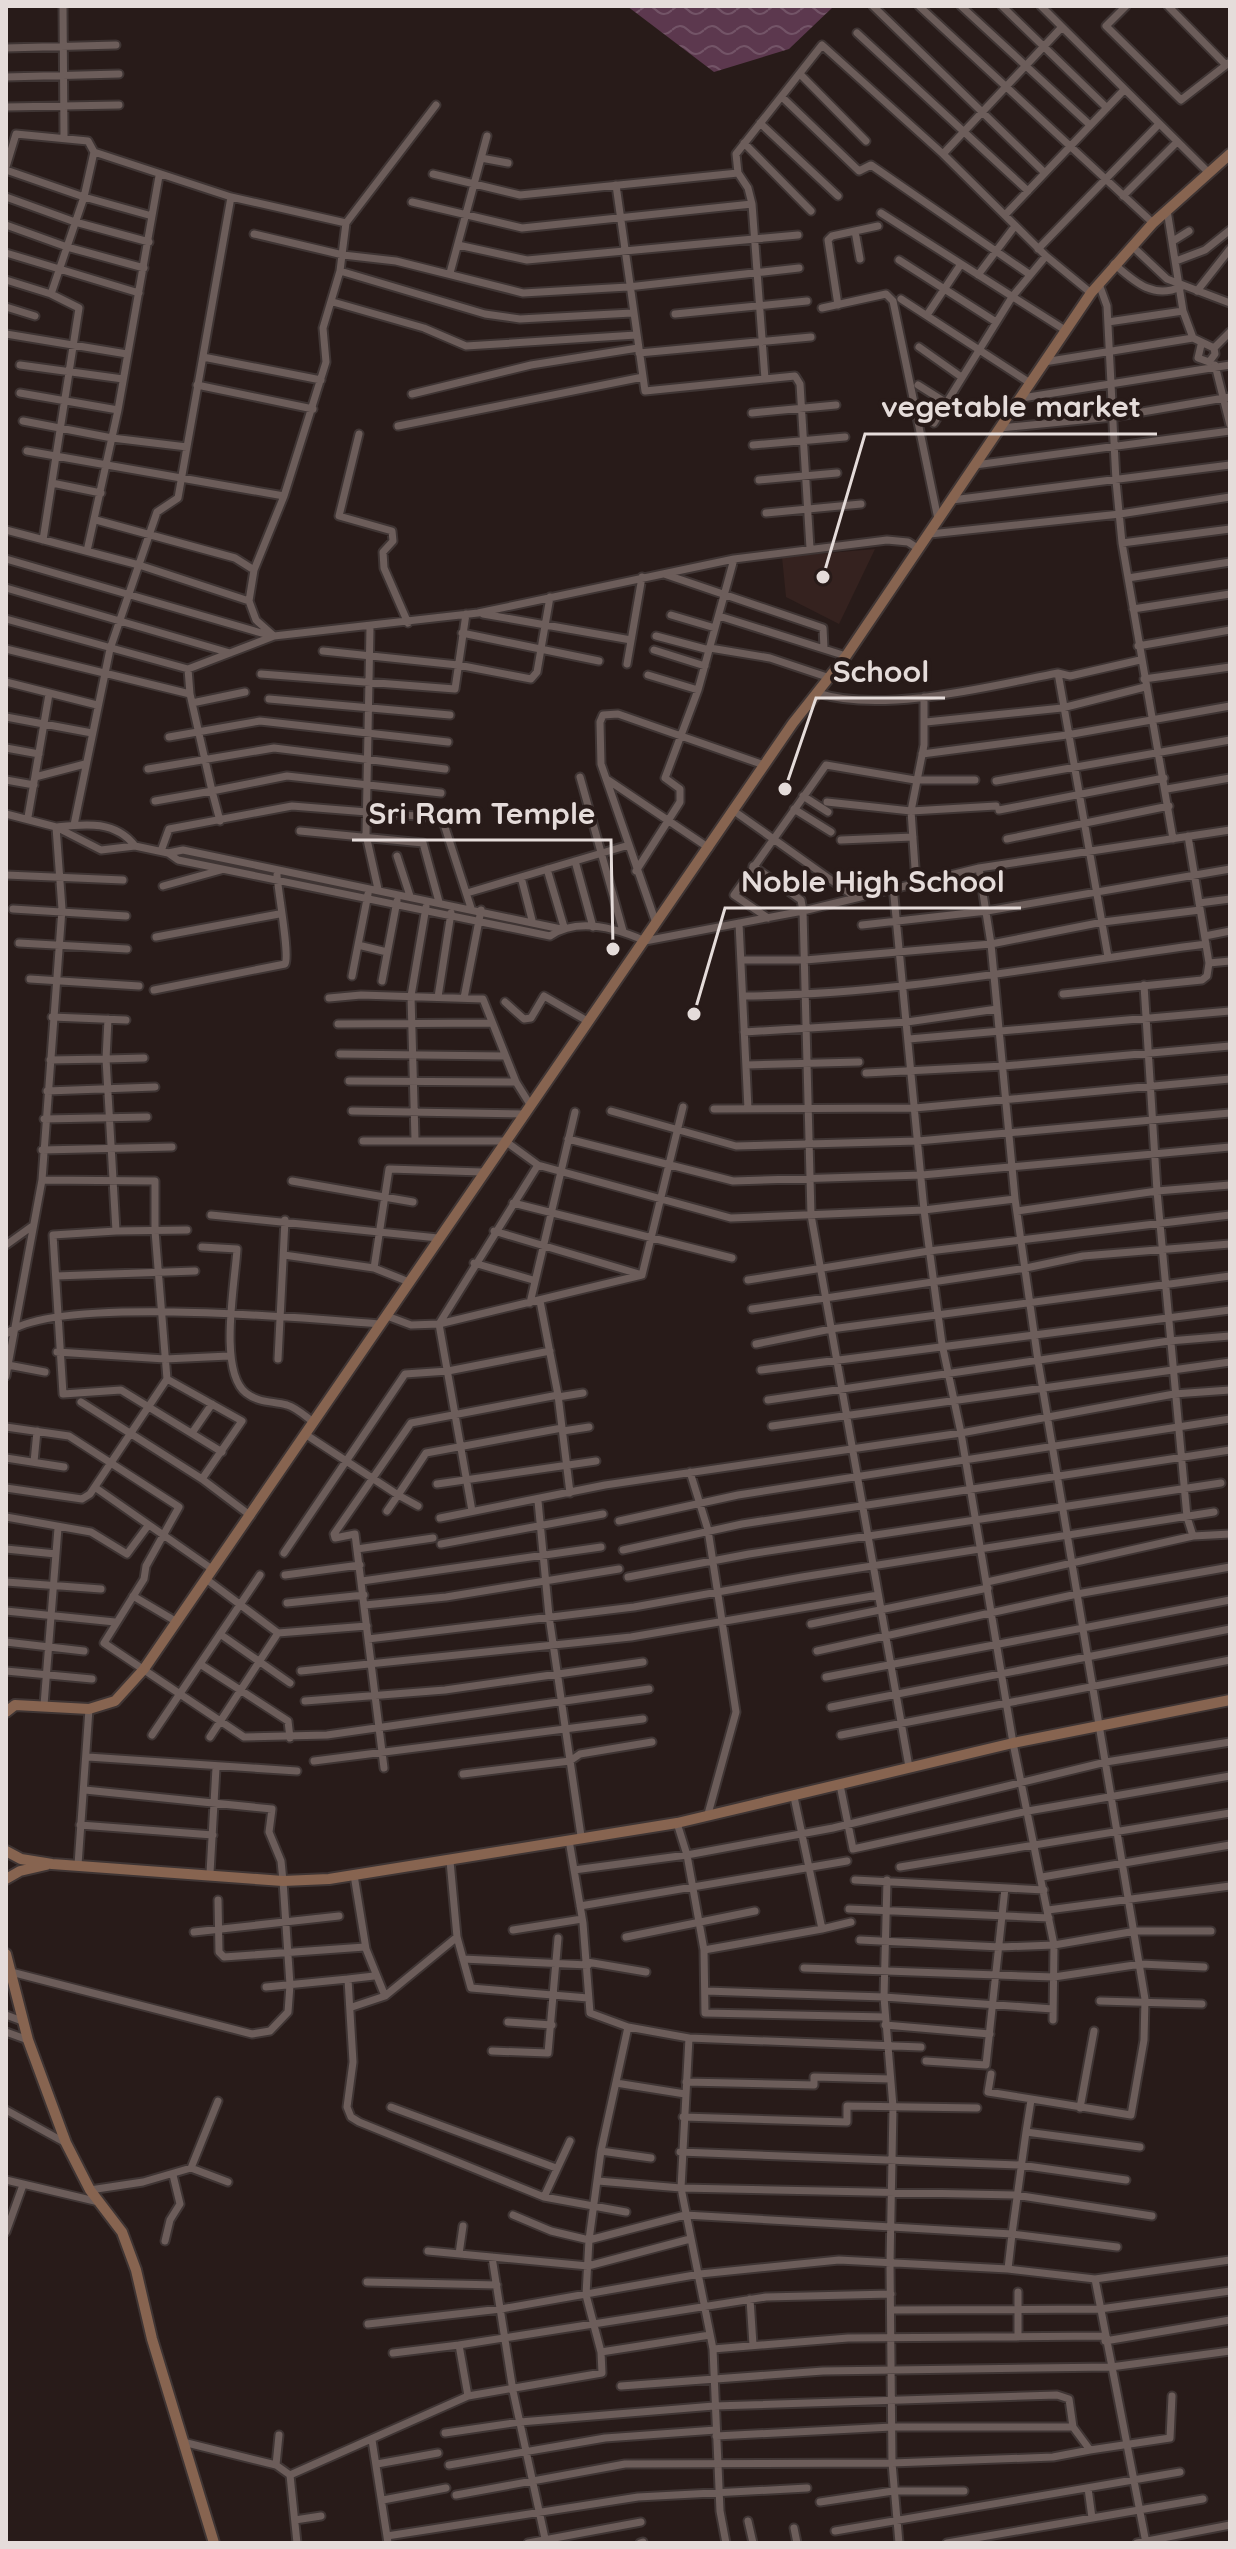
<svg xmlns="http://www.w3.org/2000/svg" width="1236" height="2549" viewBox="0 0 1236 2549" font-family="Quicksand,sans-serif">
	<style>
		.built { fill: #35221f }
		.water { fill: url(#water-waves) }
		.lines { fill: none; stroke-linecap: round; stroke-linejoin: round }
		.street-casing { stroke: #3f3534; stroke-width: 11 }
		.secondary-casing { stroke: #3f3534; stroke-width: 14 }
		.street { stroke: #6c5d5a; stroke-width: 7 }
		.secondary { stroke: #876450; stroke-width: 10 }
		.leader { fill: none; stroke: #e5dcda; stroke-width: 3 }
		.callout-dot { fill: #e5dcda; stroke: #281b19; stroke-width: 3 }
		.callout-label { font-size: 30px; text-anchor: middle; font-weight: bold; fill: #e5dcda; stroke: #281b19; stroke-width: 8; stroke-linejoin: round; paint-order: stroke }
	</style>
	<defs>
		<pattern id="water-waves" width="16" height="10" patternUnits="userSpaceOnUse" patternTransform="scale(2)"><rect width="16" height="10" fill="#5c384e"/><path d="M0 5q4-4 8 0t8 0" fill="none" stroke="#735467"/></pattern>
	</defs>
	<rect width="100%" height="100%" fill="#281b19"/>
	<path class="built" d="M875,549L839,624L786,597L782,557Z"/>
	<path class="water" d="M627,6H834L789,49L714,72Z"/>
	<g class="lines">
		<g class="street-casing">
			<path id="street" d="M873,6L1045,173
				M919,6L1153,223
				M961,6L1090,125
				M1002,6L1107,108
				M1041,6L1208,172
				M1126,6L1106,26L1181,100L1230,62
				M1168,6L1226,65
				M63,7L64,136
				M857,33L1028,191
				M6,48L116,45
				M801,75L866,141
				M6,77L119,74
				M782,97L859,171L871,165L1029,274
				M6,107L119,105
				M760,123L838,196
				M744,143L811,211
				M943,154L1062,27
				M481,158L508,163
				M6,167L16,134L88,141L94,152L231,197L346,223L340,271L323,328L326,362L284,496L254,570L249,601L256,620L274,636
				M6,170L84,197L152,216
				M433,174L520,195L738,173
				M616,185L645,391L765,379
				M1123,196L1177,142
				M6,197L75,222L149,242
				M412,202L522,228L752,204
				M1167,210L1183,311L1193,338L1214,348L1215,354L1209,362L1198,358L1201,345
				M881,213L1065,330
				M1005,215L1123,91
				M346,223L436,105
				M6,225L67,247L144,268
				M855,231L860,259
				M254,234L343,255L396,261L523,293L628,287L799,268
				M1173,241L1189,231
				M458,245L527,260L798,235
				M1132,246L1167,279L1230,303
				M1038,249L1159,124
				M6,253L139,293
				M899,260L996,322
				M1176,261L1205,250L1230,230
				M1114,264C1135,282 1152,299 1181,287
				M340,271L485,314L520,319L632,313
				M450,273L487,136
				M978,275L1015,226
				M6,280L51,294L79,308L43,540
				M1099,284L1107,306L1116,481L1122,543L1173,839
				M1197,291L1230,249
				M51,294L84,197L94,152
				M901,299L1030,383
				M333,302L424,328L466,346L636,335
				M838,305L828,240L832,236L878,226
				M6,307L35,316
				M822,308L886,294L893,301L938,519
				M675,314L807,301
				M927,315L961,264
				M1108,322L1183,311
				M6,334L127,354
				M919,347L960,376
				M1214,348L1230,332
				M639,353L811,337
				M203,357L321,380
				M1044,362L1193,338
				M20,365L123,379
				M1215,365L1230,425
				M197,385L313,409
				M918,385L945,402
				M20,393L118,410
				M412,394L531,365L638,348
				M1022,398L1230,365
				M752,413L836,405
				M23,421L112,438L187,447
				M934,423L1012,297L1046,256
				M398,426L643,377
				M1000,428L1113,417L1230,397
				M359,434L339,516L392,531L393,541L383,552L384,568L408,623
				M753,445L845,437
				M27,451L284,496
				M975,465L1230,431
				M759,480L837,473
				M52,483L101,493
				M952,500L1230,465
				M766,513L861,504
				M96,520L235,558L254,570
				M6,530L139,565L249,601
				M930,534L1120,514L1230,497
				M1122,543L1230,529
				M810,548L800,384L795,376L765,379L752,204L748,188L738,173L736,154L822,45L943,154L1046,256L1091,293
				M87,551L118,410L159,176
				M6,559L272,636
				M664,574L823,628L824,648
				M1128,578L1230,562
				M6,588L230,653
				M1133,609L1230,594
				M483,614L631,640
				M671,615L715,628
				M719,616L846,656
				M6,619L188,669L274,636L478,613L734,559L887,540L908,542L919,549
				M370,628L366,835L378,889
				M462,633L599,661
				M656,636L709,650
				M1138,646L1230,630
				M710,648L770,658L830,678
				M6,649L190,694
				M654,650L705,666
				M323,651L458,665L531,679L537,672L550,597
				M627,664L642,577
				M188,669L190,694L212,791L287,776L441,793
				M1058,673L1108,957
				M261,674L455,689L466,614
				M648,675L698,690
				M1144,679L1230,667
				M6,682L97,705
				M818,693C882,714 991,686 1058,673L1070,676L1140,660
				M269,699L450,715
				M192,703L245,692
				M6,717L92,733
				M926,722L1062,708L1145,687
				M169,737L260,721L448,742
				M6,748L39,754
				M922,754L1067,735L1230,706
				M148,769L274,748L445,769
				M35,777L85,764
				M580,777L623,931
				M6,780L34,785
				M608,780L709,848
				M996,781L1230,740
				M1167,789L1230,778
				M803,796L828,812
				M155,801L212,791L220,821
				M827,802L911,811L996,806
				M794,809L831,832
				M999,810L1164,778
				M734,811L855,897
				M6,814L56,827L101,850L135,846L168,853L183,850L561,929
				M28,817L49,694
				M74,825L110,649L157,512L178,498L231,197
				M56,827C85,824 115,820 135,846
				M300,831L423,843L439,902
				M1007,839L1169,806
				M841,840L913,837
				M161,851L169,829L292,806L442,818L471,908
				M168,853L178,860L550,936C578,917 616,928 645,941L803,911L979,868L1230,830
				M397,856L410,896
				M575,861L593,927
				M753,866L801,900L803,911L811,1215L909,1767
				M979,868L991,944L1015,1199L1038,1361L1145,1999L1144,2040L1131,2115L988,2092L991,2074
				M547,869L564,927
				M636,871L680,802V789L665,778L698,690L734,559
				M6,875L123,880
				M521,877L532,920
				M916,882L911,811L924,745V697
				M163,886L221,870
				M893,886L924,1210L942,1344L961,1433L1013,1743L1054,1945L1053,2020
				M467,893L629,845
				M1199,903L1230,899
				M13,909L126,916
				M768,918L734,895L826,765L915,780H975
				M656,923L601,764L600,722L603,715L618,714L764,765
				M739,923L748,1109
				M862,925L987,911L1230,869
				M1205,936L1230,931
				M156,937L279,914
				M19,943L127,949
				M358,945L368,894
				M743,960H805L991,944L1103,922L1200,910
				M1209,963L1230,961
				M352,976L358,945L387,952
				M30,979L139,986
				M382,981L397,901
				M1144,985L1157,1191L1187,1517L1193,1536
				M154,990L285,964C290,956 278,892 277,875
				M1063,994L1202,980L1207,976L1209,963L1188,836
				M743,996C898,995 1052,964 1206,944
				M438,997L451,913
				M329,998L361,995L483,999L516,1082L531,1106
				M464,998L481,910
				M505,1002L524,1019L531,1018L544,996L589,1022
				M52,1017L126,1020
				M108,1019L106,1059L144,1058
				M338,1024L491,1023
				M744,1032L907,1022L997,1009
				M909,1039L1230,1011
				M340,1054L504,1056
				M50,1060L106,1059L116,1231L53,1235L63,1394L121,1390L222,1452
				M746,1065L859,1062
				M866,1073L1004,1066L1230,1046
				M349,1081L516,1082
				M47,1091L155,1087
				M714,1109L915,1108L1230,1079
				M352,1111L526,1114
				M611,1111L736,1146L918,1141L1230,1113
				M44,1119L147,1117
				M415,1139L411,996L426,907
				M568,1139L733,1181L922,1175L1230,1147
				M363,1141H505L538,1165L731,1218L924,1210L1015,1199
				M42,1150L172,1147
				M292,1181L413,1202
				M513,1203L732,1258
				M1017,1211L1157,1191L1230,1185
				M211,1215L438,1238
				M116,1231L187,1230
				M494,1231L639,1274
				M6,1245L31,1227
				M202,1247L237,1249C235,1283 218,1371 246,1393C259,1403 272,1401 287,1405C297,1408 305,1416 313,1422
				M284,1255L374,1268L409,1282
				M474,1263L533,1280
				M374,1268L389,1169L482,1172
				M642,1275L683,1107
				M56,1276L195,1271
				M748,1280L929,1251L1230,1215
				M540,1301L558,1395L570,1493
				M530,1303L575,1112
				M752,1309L1026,1268L1083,1256L1230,1244
				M387,1316L411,1325L439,1324L642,1275
				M6,1334C52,1294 312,1319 380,1324
				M756,1344L831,1329L1230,1276
				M57,1352L165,1359L229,1356
				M278,1359L285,1220
				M8,1365L45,1372
				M761,1370L1230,1310
				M6,1376L42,1180L62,909L56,827
				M167,1379L242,1421L202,1479
				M558,1397L583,1393
				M768,1400L1169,1341L1230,1336
				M81,1402L202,1479L251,1516
				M772,1426L1230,1362
				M6,1427L69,1436L179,1507L146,1566L144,1579L104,1643L244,1737L327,1735L649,1689
				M563,1431L589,1427
				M192,1433L212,1404
				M305,1434L398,1495L426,1453L562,1428
				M6,1458L64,1467
				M34,1462L37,1431
				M690,1472L708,1530L736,1712L708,1814
				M437,1484L596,1461
				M6,1488L82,1499L90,1494L167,1379L155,1231V1181L42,1180
				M96,1488L212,1569
				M538,1501L549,1616L581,1836
				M387,1511L398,1495L418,1506
				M472,1511L439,1324L538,1165
				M6,1517L91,1532L127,1554L147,1527
				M440,1518L605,1485L961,1433L1174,1394L1230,1390
				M619,1521L738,1495L1230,1419
				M441,1544L603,1514
				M6,1549L56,1554
				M357,1549L433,1538
				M623,1550L742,1524L1230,1450
				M284,1553L405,1374L448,1371L550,1351
				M285,1575L360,1565
				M628,1577L749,1554L1221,1483
				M206,1579L278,1633L367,1626
				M362,1581L601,1547
				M6,1582L101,1589
				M987,1582L1193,1536L1230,1534
				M133,1596L177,1622
				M287,1603L364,1595
				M365,1605L446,1597L619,1569
				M6,1611L115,1622
				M811,1624L988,1588
				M220,1634L290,1683
				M368,1639L634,1607L802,1577L1214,1512
				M6,1642L84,1651
				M817,1651L1077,1594L1230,1567
				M200,1664L288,1721L290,1738
				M6,1671L92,1679
				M301,1671L631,1637L878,1595
				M826,1677L1230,1600
				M305,1701L445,1690L643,1662
				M44,1705L58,1528
				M831,1707L1230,1629
				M152,1735L260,1575
				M841,1735L1230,1660
				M210,1737L278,1633
				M88,1757L297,1771
				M314,1761L643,1719
				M384,1768L355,1534L335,1538L334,1534L411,1423L558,1395
				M463,1774L570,1761L580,1754L652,1742
				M840,1785L853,1849L1028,1811L1230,1776
				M677,1823L687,1855L704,1950L822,1929L794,1797
				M80,1825L213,1835
				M450,1861L457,1937L471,1988L588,1998
				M78,1865L89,1709
				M900,1867L1230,1813
				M574,1870L687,1855L833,1828L1106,1762L1230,1742
				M210,1873L216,1768
				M354,1875L366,1949L385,1996
				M1042,1877L1230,1845
				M855,1880L1044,1890
				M887,1880L884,1997L893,2107L890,2263L892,2463L899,2543
				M218,1900L219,1952L224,1957L365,1947
				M580,1906L847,1861
				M849,1909L1049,1918
				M1048,1910L1230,1886
				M822,1929L851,1922
				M513,1930L582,1919
				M194,1932L339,1916
				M626,1937L755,1911
				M860,1940L1000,1947L1054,1945L1136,1931H1211
				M704,1950L705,2013L885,2017
				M463,1959L588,1965
				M587,1962L646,1972
				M804,1968L1054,1977L1141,1964L1204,1967
				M11,1972L252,2034L270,2031L288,2012L290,1985L283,1881L281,1861L269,1832L272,1809L85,1790
				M348,1979L374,1976
				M266,1987L348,1979L353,2062L347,2107L351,2117L359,2122L544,2197L626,2212
				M706,1991L884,1997L1053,2009
				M1100,2001L1202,2004
				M352,2007L385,1996L457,1937
				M6,2015L22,2021
				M508,2022L552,2025
				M885,2025L990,2034
				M628,2027L689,2038L681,2188L1015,2195L1152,2216
				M6,2032L28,2040
				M689,2038L921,2047
				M492,2051L548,2053L558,1938
				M926,2061L986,2065L1005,1888
				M686,2082L814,2085V2077L890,2079
				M616,2083L685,2094
				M391,2107L556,2168
				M1080,2108L1094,2031
				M6,2110L64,2142
				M683,2117L847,2122V2106L977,2108
				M1026,2132L1031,2100
				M601,2151L651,2158
				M680,2152L1020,2165L1126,2180
				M191,2168L228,2182
				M6,2180L99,2202
				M598,2181L681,2188L713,2349L720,2511L726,2543
				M90,2190L143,2182L191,2168L218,2101
				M544,2197L570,2141
				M513,2215L551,2231L589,2240L685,2215L1012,2234L1026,2132L1140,2147
				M6,2232L23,2185
				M165,2241L170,2220L180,2204L173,2175
				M428,2251L588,2266L690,2239
				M459,2254L463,2226
				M492,2257L513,2391L546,2543
				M1008,2269L1012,2234L1117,2247
				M1095,2279L1230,2260
				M367,2282L497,2285
				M1018,2292V2337
				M750,2299L753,2345
				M891,2310L1100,2309L1230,2291
				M368,2324L501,2309L700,2274L839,2260L1008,2269L1095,2279L1146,2543
				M1105,2341L1230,2320
				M713,2349L848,2338L1104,2336
				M601,2352L710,2335
				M393,2353L459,2345
				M621,2386L823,2371L1111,2367L1230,2351
				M468,2396L459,2345L766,2297L891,2294
				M445,2433L520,2422L714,2406L1057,2395L1069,2399L1073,2427L1090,2450L1170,2438L1172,2396
				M716,2436L892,2427H1073
				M372,2440L388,2543
				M183,2442L276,2465L290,2475
				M377,2464L438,2453
				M276,2465L279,2435
				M449,2465L605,2438L716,2430
				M1088,2488L1092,2518
				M456,2495L625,2464L892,2463L1053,2457L1090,2450
				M383,2500L446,2488
				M820,2502L893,2491H964
				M295,2520L321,2516
				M748,2521L753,2543
				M794,2528L797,2543
				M835,2531L1180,2472
				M387,2536L638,2497L807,2488
				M297,2543L290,2475L468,2396L602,2373L601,2352L586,2295L589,2240L601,2151L628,2027L590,2013L583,1923L569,1840
				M528,2543L641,2522
				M640,2543L643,2542
				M947,2543L1203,2499
				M1137,2543L1230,2525"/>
		</g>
		<g class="secondary-casing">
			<path id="secondary" d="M6,1712L15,1705L89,1709L115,1701L144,1669L793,723L846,656L1091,293L1153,223L1230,154
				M6,1851L21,1859L52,1864L283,1881L329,1879L677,1823L1013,1743L1230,1700
				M6,1879L20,1871L46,1865
				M6,1954L28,2040L66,2143L90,2190L122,2232L136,2270L152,2339L214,2543"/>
		</g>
		<use href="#street" class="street"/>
		<use href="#secondary" class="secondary"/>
	</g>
	<path class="leader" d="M823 577L865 434H1157M785 789L816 698H945M613 949L611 840H352M694 1014L725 908H1021"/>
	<g class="callout-dot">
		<circle cx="823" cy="577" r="8"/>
		<circle cx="785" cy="789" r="8"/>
		<circle cx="613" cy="949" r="8"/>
		<circle cx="694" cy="1014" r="8"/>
	</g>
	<g class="callout-label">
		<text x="1011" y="417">vegetable market</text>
		<text x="881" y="682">School</text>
		<text x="482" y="824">Sri Ram Temple</text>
		<text x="873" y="892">Noble High School</text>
	</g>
	<rect width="1236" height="2549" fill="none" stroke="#e5dcda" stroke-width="16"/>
</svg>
